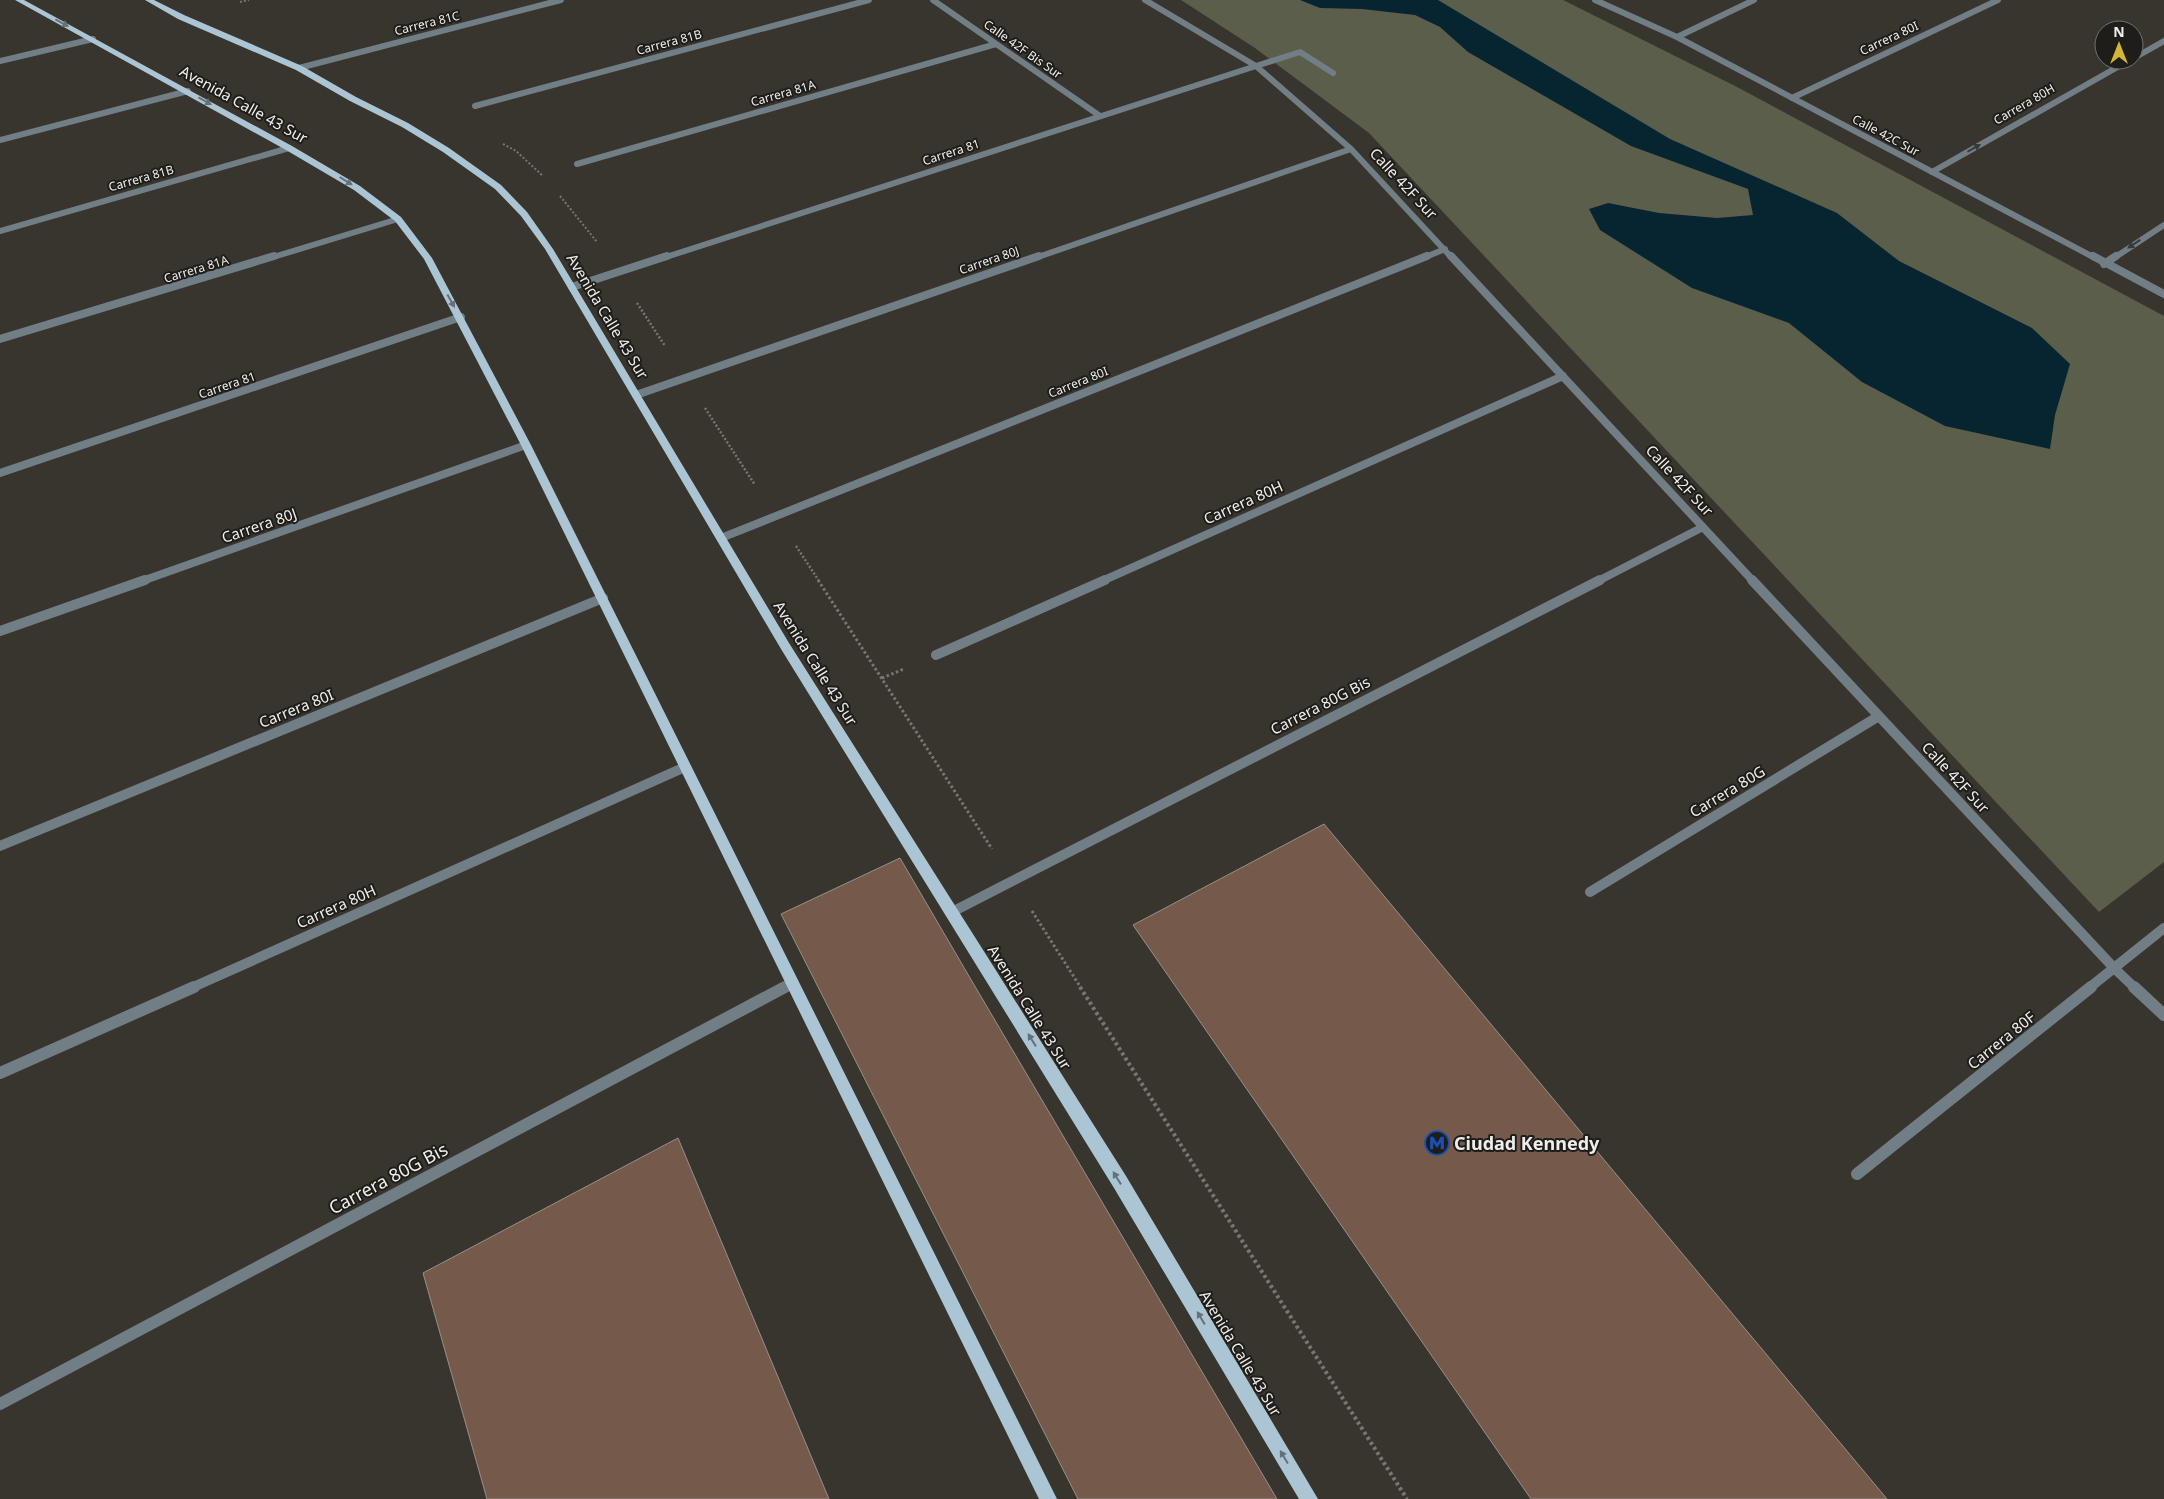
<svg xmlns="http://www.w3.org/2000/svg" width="2164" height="1499" viewBox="0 0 2164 1499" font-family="'Noto Sans',sans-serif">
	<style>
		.green { fill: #5b5e4a }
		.water { fill: #072531 }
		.building { fill: #755a4c; stroke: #988f8a }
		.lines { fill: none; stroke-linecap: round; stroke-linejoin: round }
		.path-far3 { stroke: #787670; stroke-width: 2; stroke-dasharray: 2 2; stroke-linecap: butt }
		.path-far2 { stroke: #787670; stroke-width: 2.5; stroke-dasharray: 2 2; stroke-linecap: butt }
		.path-far1 { stroke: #787670; stroke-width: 3; stroke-dasharray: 2.5 2.5; stroke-linecap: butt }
		.path { stroke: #787670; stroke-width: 4; stroke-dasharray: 3 3; stroke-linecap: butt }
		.lane { stroke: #717e85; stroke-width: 6 }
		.street-far3 { stroke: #717e85; stroke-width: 6 }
		.street-far2 { stroke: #717e85; stroke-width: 8 }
		.street-far1 { stroke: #717e85; stroke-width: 10 }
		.street { stroke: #717e85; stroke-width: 12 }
		.primary { fill: #acc5d5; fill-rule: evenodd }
		.oneway { fill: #657178 }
		.oneway2 { fill: #373a3a }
		.labels { text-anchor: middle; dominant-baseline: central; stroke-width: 4; stroke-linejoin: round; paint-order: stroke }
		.far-street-label { font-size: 12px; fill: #f0eeea; stroke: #1e1d1a }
		.street-label { font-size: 15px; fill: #f0eeea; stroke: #1e1d1a }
		.near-poi-label { font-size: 18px; font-weight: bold; fill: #f0eeea; stroke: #1e1d1a; text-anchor: start }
		.near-street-label { font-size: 18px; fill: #f0eeea; stroke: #1e1d1a }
	</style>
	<rect width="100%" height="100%" fill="#38352e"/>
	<path class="green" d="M1181,0H1563L1739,88L2164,316V862L2099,912L1369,133L1255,48Z"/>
	<path class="water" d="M1300,0H1438L1670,139L1837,213L1899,261L2032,328L2070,364L2055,415L2050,449L1945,426L1862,382L1789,323L1692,288L1600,230L1589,209L1608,203L1659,213L1717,218L1753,215L1748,189L1631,146L1468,52L1440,27L1415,15L1362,9L1320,8Z"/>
	<path class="building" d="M1324,824L1887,1499H1531L1133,925Z
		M900,858L973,983L1277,1499H1078L781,914Z
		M678,1138L829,1499H487L423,1273Z"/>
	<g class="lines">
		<path class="path-far3" d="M240,2L249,0
			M503,144L516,151L543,176
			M560,196L597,242"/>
		<path class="path-far2" d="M637,303L665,346
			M705,408L755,485
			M796,546L819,581"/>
		<path class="path-far1" d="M818,580L992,849
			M882,678L904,669
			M1032,911L1081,988"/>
		<path class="path" d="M1080,987L1407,1499"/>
		<path class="lane" d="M1256,66L1300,52L1333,73"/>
		<path class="street-far3" d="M933,0L1100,116
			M1145,0L1256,66L1351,149L1452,258
			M1595,0L1677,37L2095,258
			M1677,37L1754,0
			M2134,58L2164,41
			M0,61L93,39
			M299,68L561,0
			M1792,98L1998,0
			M475,106L869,0
			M0,140L188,91
			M577,164L996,44
			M1932,172L2130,60
			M0,231L289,148
			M270,258L398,219
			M663,258L1256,66
			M1035,258L1351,149
			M1423,258L1445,249
			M2114,258L2164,225"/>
		<path class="street-far2" d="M1451,256L1753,581
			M2093,256L2164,294
			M2104,264L2116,256
			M572,287L667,256
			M0,339L274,256
			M636,395L1039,256
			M0,473L461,317
			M721,538L1427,256
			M142,581L526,445
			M1102,581L1563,376
			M1598,581L1703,527"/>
		<path class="street-far1" d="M1752,580L2114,968L2135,988
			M0,631L145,580
			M936,655L1105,580
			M0,846L603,598
			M1590,892L1879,716
			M952,912L1600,580
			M191,988L685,767
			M783,988L792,983
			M2089,988L2164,928"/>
		<path class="street" d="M2134,987L2164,1015
			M0,1073L194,987
			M1857,1174L2091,987
			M0,1404L785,987"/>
		<path class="primary" d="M15,0H24L292,146L360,186L401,217L432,258L531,445L1057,1499H1039L521,445L424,259L395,221L354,190L286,150Z
			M145,0H154L184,15L302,66L356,97L408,123L449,148L501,185L527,212L553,249L789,643L1126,1176L1318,1499H1299L1114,1188L781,649L545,249L521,216L495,189L443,152L402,127L350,101L296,70L178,19Z"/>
	</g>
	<defs><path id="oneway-solid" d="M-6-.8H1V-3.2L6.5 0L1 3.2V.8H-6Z" transform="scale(1.25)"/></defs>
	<g class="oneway">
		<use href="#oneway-solid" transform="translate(62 23) rotate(28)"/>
		<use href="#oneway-solid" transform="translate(205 101) rotate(29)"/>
		<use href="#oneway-solid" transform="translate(346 181) rotate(32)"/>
		<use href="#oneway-solid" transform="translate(451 301) rotate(61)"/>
		<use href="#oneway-solid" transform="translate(1032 1040) rotate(-122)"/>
		<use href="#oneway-solid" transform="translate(1117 1178) rotate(-122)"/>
		<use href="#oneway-solid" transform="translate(1201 1318) rotate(-121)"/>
		<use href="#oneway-solid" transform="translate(1284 1457) rotate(-121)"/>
	</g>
	<g class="oneway2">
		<use href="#oneway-solid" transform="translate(1974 148) rotate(-30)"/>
		<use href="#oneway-solid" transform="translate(2134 244) rotate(147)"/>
	</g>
	<defs>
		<g id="metro-ring" transform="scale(1.25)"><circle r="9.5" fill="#1e1d1a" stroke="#1a4fb4" stroke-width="1.5"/><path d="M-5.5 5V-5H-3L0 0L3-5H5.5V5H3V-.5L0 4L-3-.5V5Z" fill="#1a4fb4"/></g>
	</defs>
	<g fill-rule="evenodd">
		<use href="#metro-ring" x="1437" y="1143"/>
	</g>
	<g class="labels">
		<g class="far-street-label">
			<text transform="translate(427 23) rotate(-14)">Carrera 81C</text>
			<text transform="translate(1889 38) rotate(-25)">Carrera 80I</text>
			<text transform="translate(669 42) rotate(-15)">Carrera 81B</text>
			<text transform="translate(1023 49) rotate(35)">Calle 42F Bis Sur</text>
			<text transform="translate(783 93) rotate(-16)">Carrera 81A</text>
			<text transform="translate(2024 104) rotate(-30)">Carrera 80H</text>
			<text transform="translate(1886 135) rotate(28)">Calle 42C Sur</text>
			<text transform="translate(951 152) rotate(-18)">Carrera 81</text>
			<text transform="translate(141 178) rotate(-16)">Carrera 81B</text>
			<text transform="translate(989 260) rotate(-19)">Carrera 80J</text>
			<text transform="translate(196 269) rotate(-17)">Carrera 81A</text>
			<text transform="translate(1078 382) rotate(-22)">Carrera 80I</text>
			<text transform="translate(227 385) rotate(-19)">Carrera 81</text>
		</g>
		<g class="street-label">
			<text transform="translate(244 104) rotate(29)">Avenida Calle 43 Sur</text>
			<text transform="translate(1404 183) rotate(47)">Calle 42F Sur</text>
			<text transform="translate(608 316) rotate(59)">Avenida Calle 43 Sur</text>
			<text transform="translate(1680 480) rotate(47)">Calle 42F Sur</text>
			<text transform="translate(1243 502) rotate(-24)">Carrera 80H</text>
			<text transform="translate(259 525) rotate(-19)">Carrera 80J</text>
			<text transform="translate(816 663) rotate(58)">Avenida Calle 43 Sur</text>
			<text transform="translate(1320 705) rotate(-27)">Carrera 80G Bis</text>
			<text transform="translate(296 708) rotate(-22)">Carrera 80I</text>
			<text transform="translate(1956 777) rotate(47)">Calle 42F Sur</text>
			<text transform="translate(1727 791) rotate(-31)">Carrera 80G</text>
			<text transform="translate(336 906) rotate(-24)">Carrera 80H</text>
			<text transform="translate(1030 1007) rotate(58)">Avenida Calle 43 Sur</text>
			<text transform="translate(2001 1040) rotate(-39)">Carrera 80F</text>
			<text transform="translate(1241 1353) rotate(59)">Avenida Calle 43 Sur</text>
		</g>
		<g class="near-poi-label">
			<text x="1454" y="1143">Ciudad Kennedy</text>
		</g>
		<g class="near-street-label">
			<text transform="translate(388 1178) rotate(-28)">Carrera 80G Bis</text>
		</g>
	</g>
	<g transform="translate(2119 45)"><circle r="24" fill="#1e1d1a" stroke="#72716d"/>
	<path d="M0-4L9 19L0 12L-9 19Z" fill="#d3b635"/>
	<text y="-8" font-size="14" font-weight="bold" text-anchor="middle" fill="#f0eeea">N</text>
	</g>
</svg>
